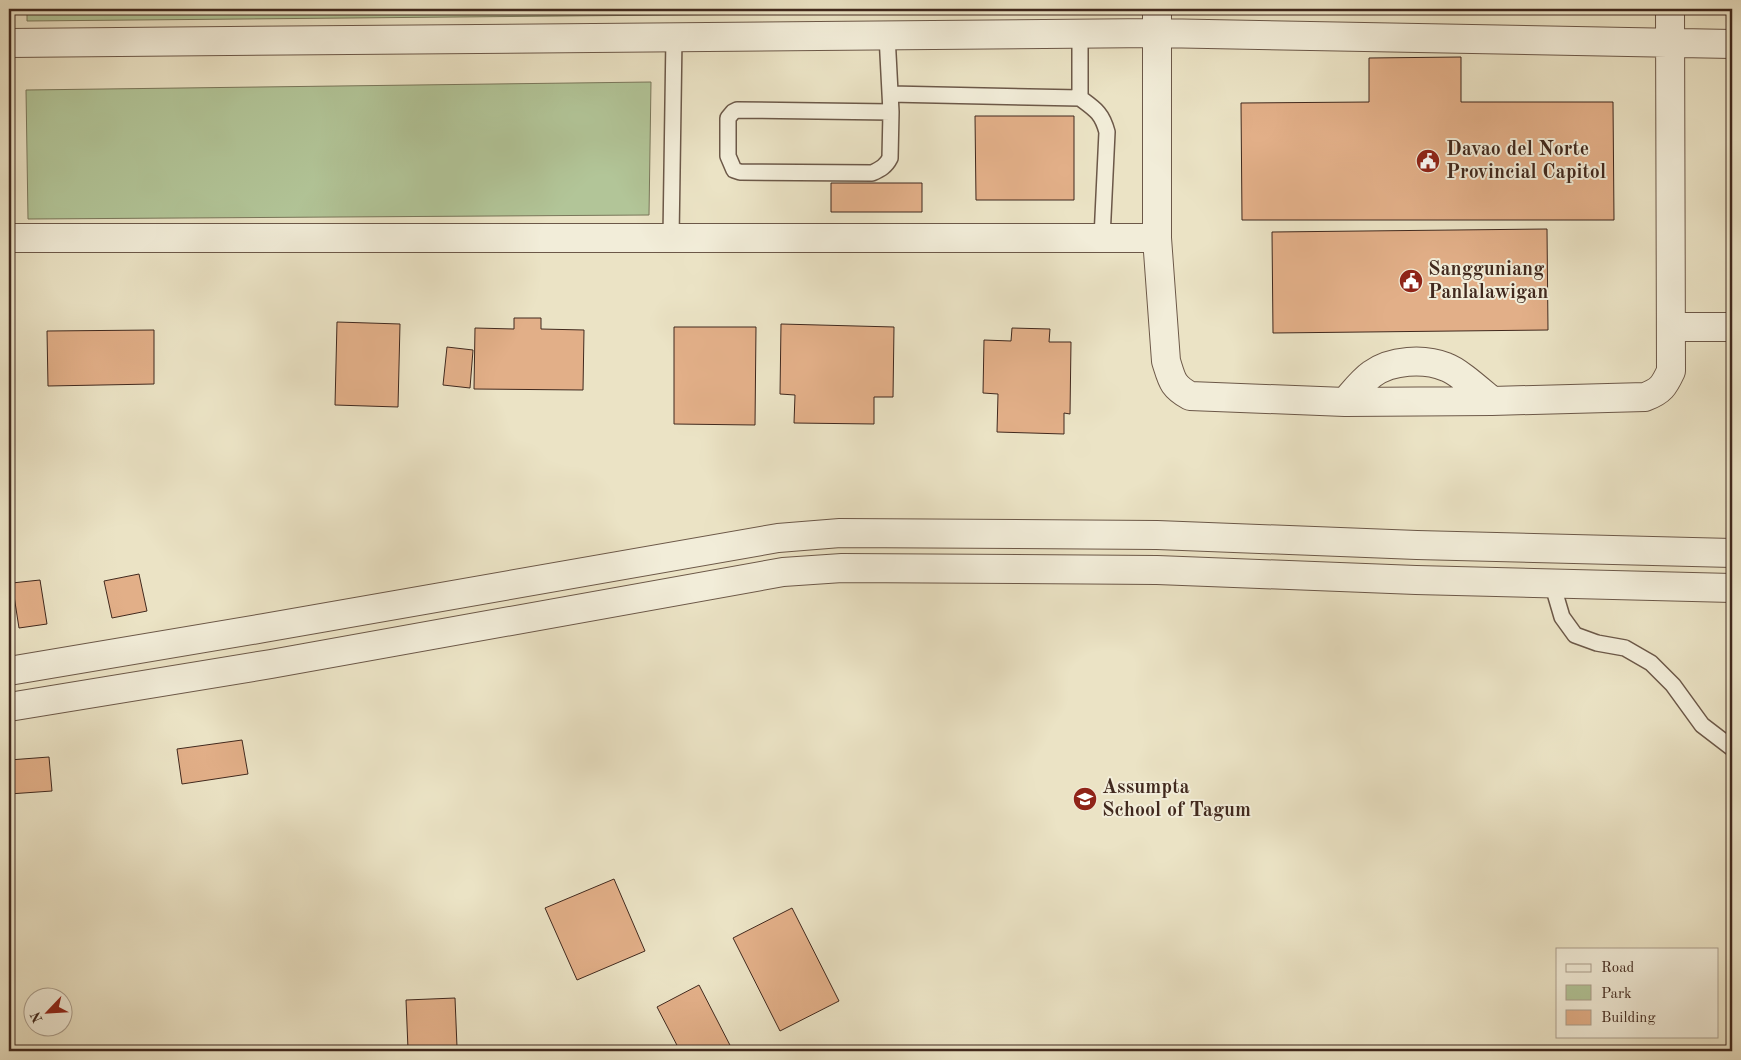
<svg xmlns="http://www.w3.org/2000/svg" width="1741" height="1060" viewBox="0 0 1741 1060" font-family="'Old Standard TT',serif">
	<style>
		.green { fill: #b2c598; stroke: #7a775b }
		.building { fill: #e2af88; stroke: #41291e }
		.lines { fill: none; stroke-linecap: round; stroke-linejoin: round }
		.lane-casing { stroke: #6c5848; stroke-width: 18 }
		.street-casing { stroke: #6c5848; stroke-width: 30 }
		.lane { stroke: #f2edd9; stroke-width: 15 }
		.street { stroke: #f2edd9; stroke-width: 28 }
		.labels { text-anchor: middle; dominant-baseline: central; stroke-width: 4; stroke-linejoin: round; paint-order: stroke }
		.poi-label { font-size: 20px; font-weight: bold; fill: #41291e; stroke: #f2edd9; text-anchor: start }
	</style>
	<rect width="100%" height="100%" fill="#ebe3c5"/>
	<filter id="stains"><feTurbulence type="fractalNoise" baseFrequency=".004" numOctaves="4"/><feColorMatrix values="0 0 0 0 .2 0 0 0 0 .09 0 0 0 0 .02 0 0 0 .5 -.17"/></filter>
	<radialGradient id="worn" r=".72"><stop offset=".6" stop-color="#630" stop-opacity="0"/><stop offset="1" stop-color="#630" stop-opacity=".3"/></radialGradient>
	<path class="green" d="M27,9H1102V11L27,21Z
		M651,82L649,215L28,219L26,90Z"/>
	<path class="building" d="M1461,57V102H1613L1614,220H1242L1241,103L1369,102V58Z
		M975,116H1074V200H976Z
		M831,183H922V212H831Z
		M1547,229L1548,330L1273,333L1272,232Z
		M514,318H541V329L584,330L583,390L474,389L475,328L514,329Z
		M337,322L400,324L398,407L335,405Z
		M781,324L894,327L893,397H874V424L794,423L795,395L780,394Z
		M674,327H756L755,425L674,424Z
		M1012,328L1050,329L1049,342H1071L1070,414L1064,413V434L997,432L998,394L983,393L984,340L1011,341Z
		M154,330V384L48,386L47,331Z
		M447,347L473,350L470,388L443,385Z
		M139,574L147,611L112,618L104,581Z
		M40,580L47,624L19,628L12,583Z
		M242,740L248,774L182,784L177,749Z
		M49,757L52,791L9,794V760Z
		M614,879L645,951L577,980L545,908Z
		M792,908L839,1001L780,1031L733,938Z
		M699,985L733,1051H680L657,1007Z
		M455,998L457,1047L408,1049L406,1000Z"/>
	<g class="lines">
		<g class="lane-casing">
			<path id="lane" d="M887,35L891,112L890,158C886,166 881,169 872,173L740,172L734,170L728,156V118L733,112L737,110L891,112
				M890,94L1080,98V34
				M1080,98C1095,109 1102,113 1107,132L1102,238
				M671,238L674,37
				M1552,583L1562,617L1575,635L1597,643L1625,648L1651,663L1673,685L1702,725L1732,748"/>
		</g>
		<g class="street-casing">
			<path id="street" d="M1157,9V238L1166,361C1172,380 1172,386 1190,396L1345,402L1492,401L1645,397C1661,391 1664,386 1671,371L1670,9
				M9,43L1156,33L1732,44
				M9,238H1157
				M1671,327H1732
				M1345,402C1353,393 1362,381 1372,374C1391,360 1424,358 1446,367C1458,371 1481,392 1492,401
				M9,671L264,628L778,538L840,533L1157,535L1417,545L1732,553
				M9,707L271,664L783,572L842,568L1157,570L1416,580L1732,588"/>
		</g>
		<use href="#lane" class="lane"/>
		<use href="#street" class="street"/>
	</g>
	<defs>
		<g id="civic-disc" transform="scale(1.25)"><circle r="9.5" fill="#8f2418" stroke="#f2edd9"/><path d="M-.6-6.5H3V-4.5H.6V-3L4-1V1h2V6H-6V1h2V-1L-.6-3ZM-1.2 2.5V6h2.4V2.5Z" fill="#fff"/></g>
		<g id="school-disc" transform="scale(1.25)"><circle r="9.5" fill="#8f2418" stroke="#f2edd9"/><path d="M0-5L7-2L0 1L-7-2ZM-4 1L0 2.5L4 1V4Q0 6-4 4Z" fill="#fff"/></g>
	</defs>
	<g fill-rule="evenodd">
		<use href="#civic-disc" x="1428" y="161"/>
		<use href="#civic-disc" x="1411" y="281"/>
		<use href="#school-disc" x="1085" y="799"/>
	</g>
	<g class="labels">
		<g class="poi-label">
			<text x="1446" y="150">Davao del Norte<tspan x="1446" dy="23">Provincial Capitol</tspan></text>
			<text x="1428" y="270">Sangguniang<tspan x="1428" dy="23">Panlalawigan</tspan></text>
			<text x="1102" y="788">Assumpta<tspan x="1102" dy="23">School of Tagum</tspan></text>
		</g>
	</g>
	<rect width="1741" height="1060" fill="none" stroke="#ebe3c5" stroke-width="30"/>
	<rect x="10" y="10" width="1721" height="1040" fill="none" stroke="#41291e" stroke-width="2.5"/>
	<rect x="15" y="15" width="1711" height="1030" fill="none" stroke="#41291e"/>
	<rect x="1556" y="948" width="162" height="90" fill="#f2edd9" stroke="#ab9f8e"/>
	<rect x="1566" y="964" width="25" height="8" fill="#f2edd9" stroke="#ab9f8e"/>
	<text x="1601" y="972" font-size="15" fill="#41291e">Road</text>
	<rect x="1566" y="985" width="25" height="15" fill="#b2c598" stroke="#ab9f8e"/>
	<text x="1601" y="998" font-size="15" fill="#41291e">Park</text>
	<rect x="1566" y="1010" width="25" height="15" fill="#e2af88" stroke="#ab9f8e"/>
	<text x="1601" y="1022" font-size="15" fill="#41291e">Building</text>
	<g transform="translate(48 1012) rotate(245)"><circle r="24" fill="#f2edd9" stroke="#ab9f8e"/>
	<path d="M0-4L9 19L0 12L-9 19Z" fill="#8f2418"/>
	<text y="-8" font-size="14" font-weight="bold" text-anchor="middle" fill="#41291e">N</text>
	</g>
	<rect width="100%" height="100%" filter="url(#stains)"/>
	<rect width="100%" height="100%" fill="url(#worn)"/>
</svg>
